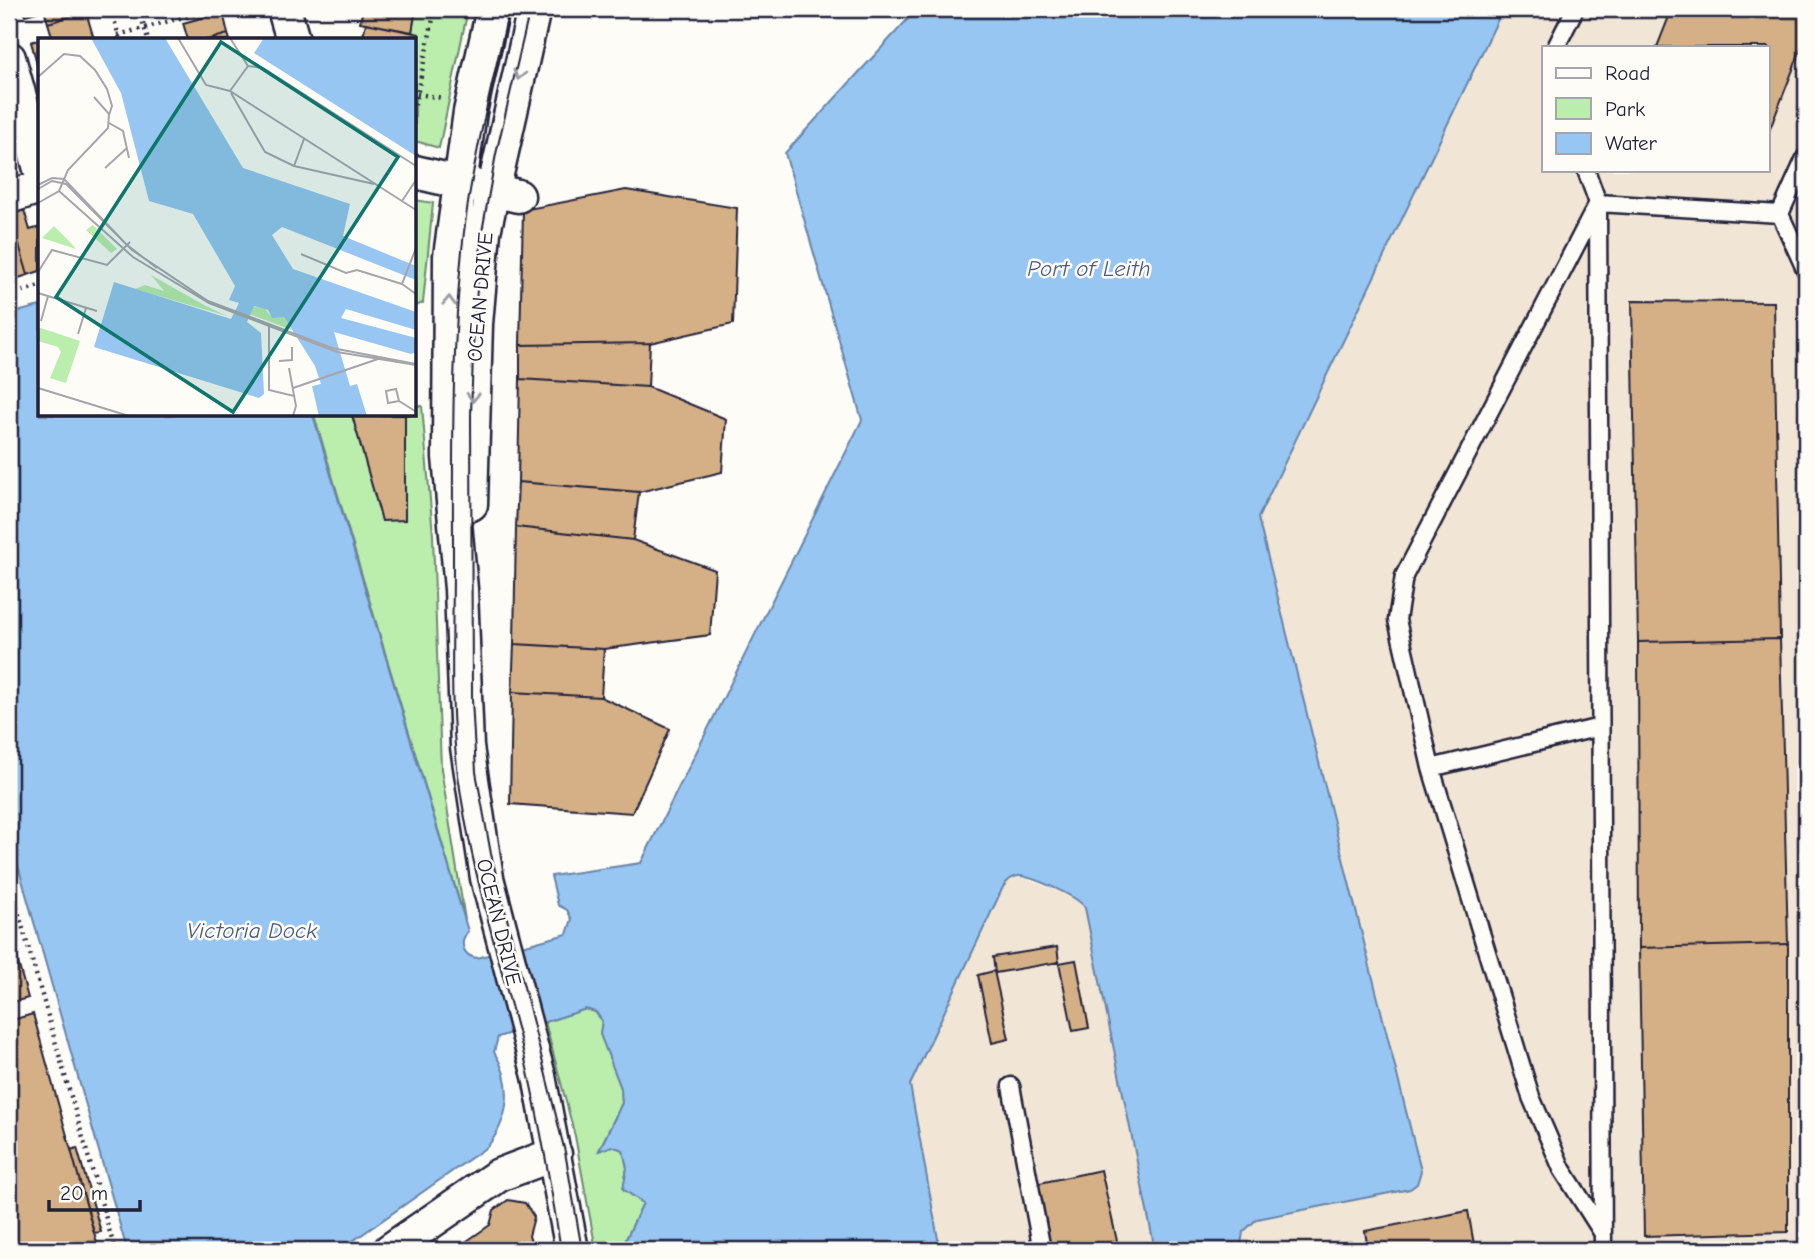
<svg xmlns="http://www.w3.org/2000/svg" width="1815" height="1259" viewBox="0 0 1815 1259" font-family="'Comic Neue',sans-serif">
	<style>
		.built { fill: #f1e5d5; fill-rule: evenodd }
		.green { fill: #bbedad; stroke: #6e8874; stroke-width: 2 }
		.water { fill: #97c6f2; stroke: #6884a9; stroke-width: 2 }
		.building { fill: #d5b086; stroke: #22223b; stroke-width: 2 }
		.lines { fill: none; stroke-linecap: round; stroke-linejoin: round }
		.service-casing { stroke: #22223b; stroke-width: 21 }
		.minor-casing { stroke: #22223b; stroke-width: 37 }
		.path { stroke: #22223b; stroke-width: 4.5; stroke-dasharray: 2 5; stroke-linecap: butt }
		.service { stroke: #fdfcf7; stroke-width: 16 }
		.minor { stroke: #fdfcf7; stroke-width: 32 }
		.tram { stroke: #22223b; stroke-width: 2 }
		.oneway { stroke: #9a9aa2 }
		.labels { text-anchor: middle; dominant-baseline: central; stroke-width: 5; stroke-linejoin: round; paint-order: stroke }
		.street-label { font-size: 21px; fill: #22223b; stroke: #fdfcf7 }
		.water-label { font-size: 23px; font-style: italic; fill: #4b5b7b; stroke: #fdfcf7 }
		.inset-road { fill: none; stroke: #a5a5ac; stroke-width: 2 }
		.view { fill: #0f766e; fill-opacity: 0.15; stroke: #0f766e; stroke-width: 3.5 }
		.inset-edge { fill: none; stroke: #22223b; stroke-width: 3.5 }
	</style>
	<rect width="100%" height="100%" fill="#fdfcf7"/>
	<filter id="ink" filterUnits="userSpaceOnUse"><feTurbulence type="fractalNoise" baseFrequency=".0143" numOctaves="2"/><feDisplacementMap in="SourceGraphic" scale="14" xChannelSelector="R" yChannelSelector="G"/><feConvolveMatrix kernelMatrix="1 2 1 2 8 2 1 2 1" color-interpolation-filters="sRGB"/></filter>
	<g filter="url(#ink)">
		<path class="built" d="M1503,9H1806V1250H1240L1243,1232L1257,1219L1410,1189L1421,1171L1258,518ZM1544,47H1768V170H1544Z
			M1022,877L1079,899L1085,908L1155,1250H940L910,1085L1003,887L1009,879Z"/>
		<path class="green" d="M416,9H468L439,148L415,141V55L419,34L412,32Z
			M415,200L433,203L423,303L415,306Z
			M415,406H422L433,535L441,769L465,920L314,415H352L382,520H405V415H415Z
			M586,1009L595,1012L602,1021L600,1034L621,1088L622,1103L599,1150L612,1146L623,1150L627,1168L623,1189L643,1203L621,1250H596L575,1136L545,1022Z"/>
		<path class="water" d="M917,9H1503L1258,518L1421,1171L1417,1184L1410,1189L1257,1219L1243,1232L1240,1250H1155L1085,908C1080,897 1034,878 1021,876C1013,875 1007,881 1003,887L910,1085L940,1250H621L643,1203L623,1189L627,1168L623,1150L612,1146L599,1151L622,1103L621,1088L600,1034L602,1021L596,1012L586,1009L498,1037L494,1052C513,1082 511,1116 488,1146L340,1250H127L9,834V314L40,306V415H313L468,931C459,942 462,956 477,958L567,934L572,919L567,910L558,905L551,876L641,863L862,420L785,153Z"/>
		<path class="building" d="M23,9H85L86,12L48,23L44,10L25,15Z
			M179,9H199L181,14Z
			M363,9H416L412,32L360,22Z
			M1672,9H1806V36L1768,134V47H1657Z
			M86,12L94,39L40,40V55L35,56L31,42L52,36L48,23Z
			M223,12L228,34L207,40H188L183,23Z
			M366,23L419,34L415,55V40H362Z
			M228,34L230,40H207Z
			M40,55V68L38,69L35,56Z
			M9,109L23,149L9,154Z
			M626,190L737,208L733,324L650,343L520,345L523,210Z
			M24,210L30,230L40,227V271L28,275L10,214Z
			M10,214L28,275L9,281V215Z
			M1632,301L1774,302L1780,639L1638,642Z
			M650,343L648,387L520,379V345Z
			M520,379L648,387L726,419L722,472L639,492L518,482Z
			M352,415H405V520L382,521Z
			M518,482L639,492L633,540L516,527Z
			M516,527L633,540L715,570L710,635L604,649L514,644Z
			M1780,639L1788,944L1639,948L1638,642Z
			M514,644L604,649L601,697L512,692Z
			M512,692L601,697L670,729L632,813L510,804Z
			M9,931L28,998L9,1003Z
			M1788,944V1232L1644,1236L1639,948Z
			M1057,947L1059,962L995,973L993,957Z
			M1076,960L1089,1028L1073,1031L1059,963Z
			M994,971L1009,1039L992,1043L978,975Z
			M9,1010L12,1020L33,1014L99,1250H9Z
			M77,1148L101,1232L94,1233L71,1150Z
			M1101,1170L1119,1250H1050L1035,1184Z
			M508,1200L525,1203L534,1217L529,1236L534,1250H454L490,1225L494,1210Z
			M1468,1211L1475,1250H1368L1365,1231Z"/>
		<g class="lines">
			<g class="service-casing">
				<path id="service" d="M1556,47L1575,9
					M1586,170L1598,203L1603,1250
					M1598,203L1780,214L1806,156
					M1780,214L1806,271
					M1600,727L1431,768L1531,1097L1562,1169L1602,1232
					M1431,768L1397,620L1404,576L1597,205
					M1011,1086L1042,1250"/>
			</g>
			<g class="minor-casing">
				<path id="minor" d="M284,9L293,40
					M493,9L470,112L450,256L449,457L461,589L467,747L487,878L539,1076L572,1250
					M9,58L40,169
					M415,172L518,196
					M9,197L40,187
					M471,504L476,324L484,232L534,9
					M390,1250L499,1175L555,1154"/>
			</g>
			<path class="path" d="M111,9L120,40
				M139,9L148,40
				M118,35L213,9
				M417,94L443,98
				M415,105L435,9
				M9,295L40,286
				M9,880L115,1250"/>
			<use href="#service" class="service"/>
			<use href="#minor" class="minor"/>
			<path class="tram" d="M509,9C493,83 473,157 464,232C451,343 453,455 453,566C453,635 449,706 458,775C470,865 497,952 520,1039C538,1109 550,1180 561,1250
				M530,9L496,154L482,232L474,324L471,415L472,699L476,772L491,854L565,1152L582,1250"/>
		</g>
		<defs><path id="oneway-chevron" d="M-2-3.5L2.5 0L-2 3.5" fill="none" stroke-width="1.6" stroke-linecap="round" stroke-linejoin="round" transform="scale(1.75)"/></defs>
		<g class="oneway">
			<use href="#oneway-chevron" transform="translate(519 75) rotate(103)"/>
			<use href="#oneway-chevron" transform="translate(449 301) rotate(-88)"/>
			<use href="#oneway-chevron" transform="translate(473 397) rotate(92)"/>
		</g>
	</g>
	<g class="labels">
		<g class="street-label">
			<text transform="translate(480 297) rotate(-85)">OCEAN DRIVE</text>
			<text transform="translate(499 922) rotate(76)">OCEAN DRIVE</text>
		</g>
		<g class="water-label">
			<text x="1089" y="268">Port of Leith</text>
			<text x="252" y="930">Victoria Dock</text>
		</g>
	</g>
	<g transform="translate(38 38)">
		<rect width="378" height="378" fill="#fdfcf7"/>
		<path d="M55,187L79,211L73,215L48,192ZM16,188L32,204L38,211L4,200ZM113,237L166,267L189,278L97,251L107,247L126,253ZM214,268L227,271L234,279H246L254,292L211,276ZM0,289L42,303L28,345L12,340L23,314L20,309L0,303Z" fill="#bbedad"/>
		<path d="M53,0H127L205,130L312,166L305,198L378,228V242L244,189L234,197L255,231L378,274V292L308,271L303,280L378,300V314L373,316L296,294L312,348L319,346L329,378H281L274,348L283,346L277,328L246,279L234,280L230,272L216,268L209,284L223,295L226,356L221,360L56,309L76,244L193,281L201,265L191,262L197,248L155,176L111,163L83,55ZM226,0H378V118L216,15Z" fill="#97c6f2"/>
		<path class="inset-road" d="M140,0L168,47L192,53L378,172M210,28L225,30L378,128M0,39L26,16L42,18L57,32L69,51L74,68L71,77M192,53L210,28L192,0M193,55L227,114L256,128M71,85L85,93L91,120M266,101L256,128L336,146M67,130L89,110M0,147L14,140L26,141L89,207L119,230M0,151L14,143L28,146L94,212L170,263L294,310L378,326M21,153L95,219L171,265L299,314L378,327M364,163L378,142M0,165L21,153L30,132L70,90L71,76L56,59M378,210L364,246L378,256M263,216L308,235L319,232L364,246M0,234L14,212L69,227L92,204M0,255L59,273M3,283L10,258M231,287V352L256,358M40,296L48,270M241,323L254,322V309M251,330L258,368L255,378M0,350L91,378M255,350L340,321M361,363L358,351L348,353L350,365L361,363L377,373"/>
		<path class="view" d="M183,4L360,119L195,374L18,259Z"/>
		<rect width="378" height="378" class="inset-edge"/>
	</g>
	<rect width="1815" height="1259" fill="none" stroke="#fdfcf7" stroke-width="35"/>
	<rect x="18" y="18" width="1780" height="1224" fill="none" stroke="#22223b" stroke-width="2.5" filter="url(#ink)"/>
	<rect x="1542" y="46" width="228" height="126" fill="#fdfcf7" stroke="#a5a5ac" stroke-width="2"/>
	<rect x="1556" y="68" width="35" height="10" fill="#fdfcf7" stroke="#a5a5ac" stroke-width="2"/>
	<text x="1605" y="80" font-size="21" fill="#22223b">Road</text>
	<rect x="1556" y="98" width="35" height="21" fill="#bbedad" stroke="#a5a5ac" stroke-width="2"/>
	<text x="1605" y="116" font-size="21" fill="#22223b">Park</text>
	<rect x="1556" y="133" width="35" height="21" fill="#97c6f2" stroke="#a5a5ac" stroke-width="2"/>
	<text x="1605" y="150" font-size="21" fill="#22223b">Water</text>
	<path d="M49 1200v10h91v-10" fill="none" stroke="#22223b" stroke-width="3.5"/>
	<text x="60" y="1200" font-size="21" fill="#22223b" stroke="#fdfcf7" stroke-width="5" paint-order="stroke">20 m</text>
</svg>
